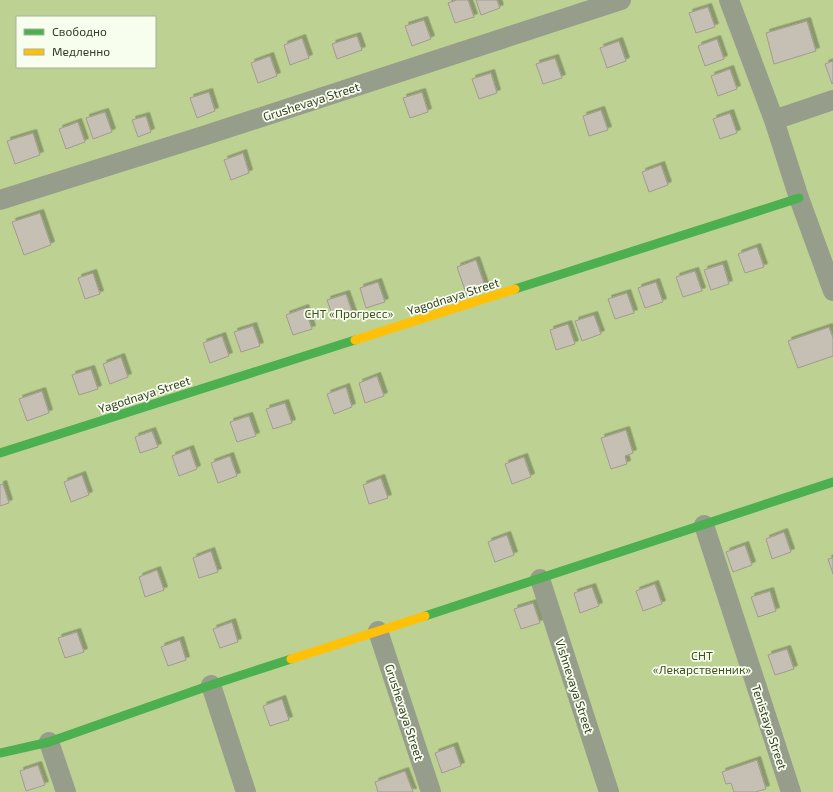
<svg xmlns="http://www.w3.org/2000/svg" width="833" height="792" viewBox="0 0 833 792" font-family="'Exo 2',sans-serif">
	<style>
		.green { fill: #bcd192; fill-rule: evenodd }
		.building { fill: #c6bfb3; stroke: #a19b8f; filter: url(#shadow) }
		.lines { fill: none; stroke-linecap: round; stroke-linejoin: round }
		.street { stroke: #969d8b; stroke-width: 20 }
		.fast { stroke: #4caf50; stroke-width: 9 }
		.slow { stroke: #ffc107; stroke-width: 9 }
		.labels { text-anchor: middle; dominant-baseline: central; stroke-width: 3.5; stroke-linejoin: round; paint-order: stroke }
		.street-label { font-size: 12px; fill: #343c25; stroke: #f7feed }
		.park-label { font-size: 12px; fill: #415020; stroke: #f7feed }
	</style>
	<defs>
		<filter id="shadow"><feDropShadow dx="3.5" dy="-3.5" stdDeviation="0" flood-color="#0004"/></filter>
	</defs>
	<rect width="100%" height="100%" fill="#ccd7b7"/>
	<path class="green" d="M0,0H833V792H0ZM17,17H155V67H17Z"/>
	<path class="building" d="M457,0H468L474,17L455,23L448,3Z
		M476,0H497L500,8L481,15Z
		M708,7L715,27L696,33L689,13Z
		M424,20L431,39L412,46L405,26Z
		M807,21L816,51L774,64L766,33Z
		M357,36L362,50L337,59L332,44Z
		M302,38L309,58L290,65L284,45Z
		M717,39L724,59L705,66L698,46Z
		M619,41L626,61L607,68L600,48Z
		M270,56L277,76L258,83L251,63Z
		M555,58L562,78L543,84L536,64Z
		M833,61V83L832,84L825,64Z
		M730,69L737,89L718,96L711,76Z
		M491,73L497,93L479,99L472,79Z
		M209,92L215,111L197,118L190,98Z
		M422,92L428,112L410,118L403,98Z
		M601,110L608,130L589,136L583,116Z
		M105,112L112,132L93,139L86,118Z
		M730,113L737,133L720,139L713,119Z
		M146,116L151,132L138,137L132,120Z
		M78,122L85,142L66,149L59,129Z
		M33,133L40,155L15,164L7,141Z
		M243,153L249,173L231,180L224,160Z
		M661,165L668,185L649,192L642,172Z
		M40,213L51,245L24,255L12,222Z
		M757,247L764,267L745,273L738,254Z
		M476,260L486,289L467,296L457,267Z
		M723,264L729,284L711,290L704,270Z
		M695,271L702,291L683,297L676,277Z
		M93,273L100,294L85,299L78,278Z
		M378,282L385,302L366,308L360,288Z
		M656,282L663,302L645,308L638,288Z
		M627,293L634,313L615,319L608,299Z
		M346,294L353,314L334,320L327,300Z
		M305,308L312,329L293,335L286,315Z
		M594,315L601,334L582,341L575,321Z
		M568,324L575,344L556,350L550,330Z
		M253,326L260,346L241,352L234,332Z
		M829,327L833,338V356L798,368L788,341Z
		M222,336L229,356L210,363L203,343Z
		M121,357L128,377L110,384L103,364Z
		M91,369L98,389L79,395L72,375Z
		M377,376L384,396L365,403L359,383Z
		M346,387L352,407L334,414L327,394Z
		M42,391L49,413L27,421L19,399Z
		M285,403L292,423L273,429L266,409Z
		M249,416L256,436L237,442L230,422Z
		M626,430L633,453L625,456L627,464L611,469L601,438Z
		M152,431L158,447L140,453L135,437Z
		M190,449L197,469L179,476L172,456Z
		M230,456L237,476L218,483L211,463Z
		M524,457L531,477L512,484L505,464Z
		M82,475L89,495L71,502L64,482Z
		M381,478L388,498L369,504L363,485Z
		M3,484L9,503L0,506V485Z
		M784,532L791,552L772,559L766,539Z
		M507,535L514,555L495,562L488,542Z
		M745,545L752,565L733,572L726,552Z
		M211,551L218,572L199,578L193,558Z
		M833,558V574L828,559Z
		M157,570L164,590L145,597L139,577Z
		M655,584L662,604L643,611L636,591Z
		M592,587L599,606L580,613L574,593Z
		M770,591L776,611L758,617L751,597Z
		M533,603L540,623L521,629L514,609Z
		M232,622L238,642L220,648L213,629Z
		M77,632L84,652L65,658L58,638Z
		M180,640L186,660L168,666L161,647Z
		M787,649L794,669L775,675L768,655Z
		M282,699L289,720L270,726L263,706Z
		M454,746L461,766L442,773L435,753Z
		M757,760L766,789L755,792H734L731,783L726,784L722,772Z
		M38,765L45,785L26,791L20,771Z
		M405,771L413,792H378L375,782Z"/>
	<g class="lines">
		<path class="street" d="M729,0L774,120L799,198L833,291
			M774,120L833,100
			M0,200L200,137L621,0
			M704,525L791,792
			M540,579L609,792
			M378,631L431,792
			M211,685L246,792
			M49,742L66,792"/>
		<path class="fast" d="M515,289L799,198
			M0,453L355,340
			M425,616L833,482
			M0,753L49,742L211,685L291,659"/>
		<path class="slow" d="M355,340L515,289
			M291,659L425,616"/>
	</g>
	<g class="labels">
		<g class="street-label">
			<text transform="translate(311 101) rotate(-18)">Grushevaya Street</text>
			<text transform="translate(453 296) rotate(-18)">Yagodnaya Street</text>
			<text transform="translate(144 394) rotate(-18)">Yagodnaya Street</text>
			<text transform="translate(575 686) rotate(72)">Vishnevaya Street</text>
			<text transform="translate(405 712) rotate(72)">Grushevaya Street</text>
			<text transform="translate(770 727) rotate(72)">Tenistaya Street</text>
		</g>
		<g class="park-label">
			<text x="349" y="313">СНТ «Прогресс»</text>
			<text x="702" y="655">СНТ<tspan x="702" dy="14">«Лекарственник»</tspan></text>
		</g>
	</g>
	<rect x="16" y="16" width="140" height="52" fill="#f7feed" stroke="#a9b09d"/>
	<rect x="24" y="29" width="20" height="6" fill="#4caf50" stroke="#a9b09d"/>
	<text x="52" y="36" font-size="12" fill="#343c25">Свободно</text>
	<rect x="24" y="49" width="20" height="6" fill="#ffc107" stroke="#a9b09d"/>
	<text x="52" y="56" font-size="12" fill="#343c25">Медленно</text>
</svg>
